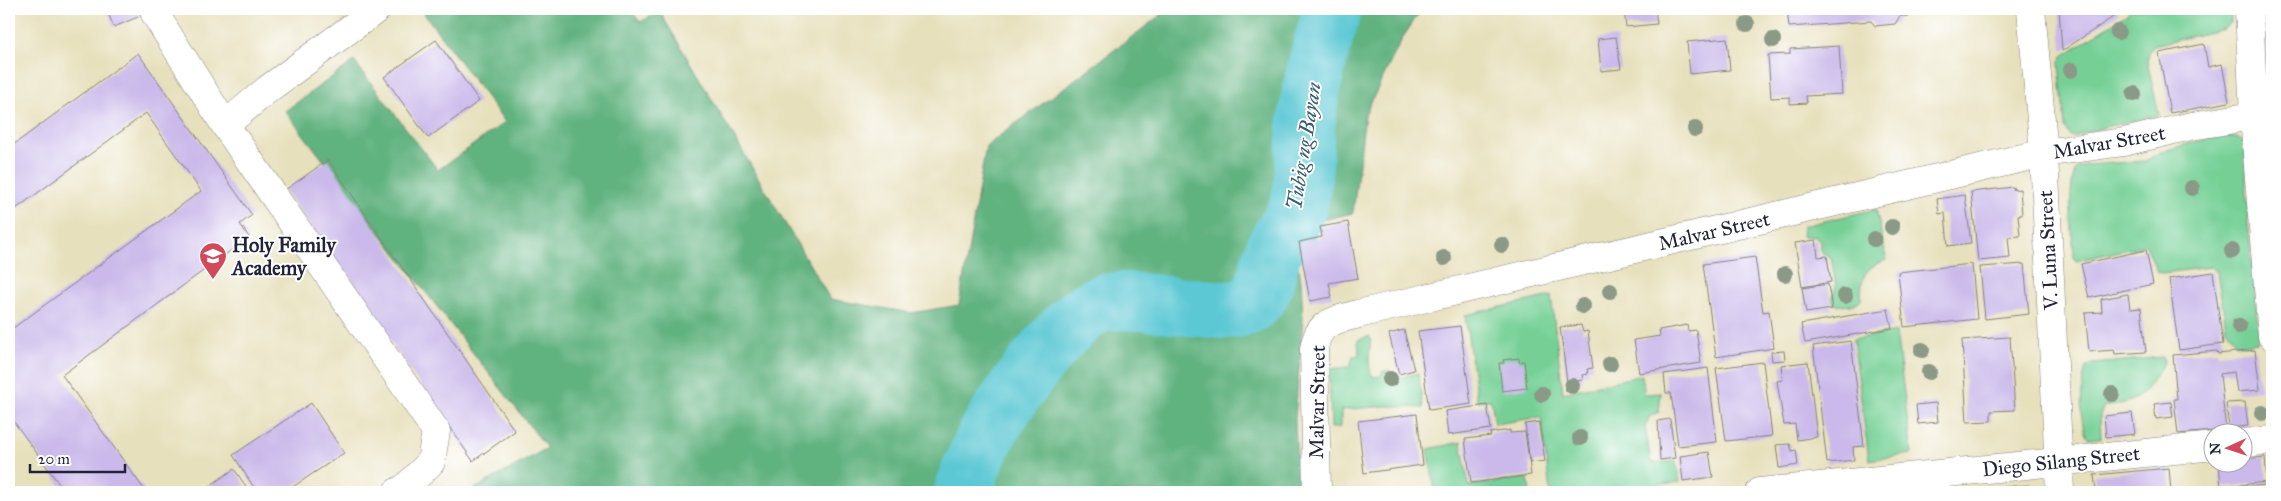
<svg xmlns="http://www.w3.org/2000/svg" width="2281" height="501" viewBox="0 0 2281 501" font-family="'IM FELL Great Primer',serif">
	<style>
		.green { fill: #76d096; stroke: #4c7968 }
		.forest { fill: #60b27f; stroke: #416a5d }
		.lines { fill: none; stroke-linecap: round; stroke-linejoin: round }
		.river { stroke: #5cc8d4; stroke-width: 58 }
		.building { fill: #cab9ea }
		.minor-casing { stroke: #84817c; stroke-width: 29 }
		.minor { stroke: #fff; stroke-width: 28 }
		.tree { fill: #8b9987 }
		.labels { text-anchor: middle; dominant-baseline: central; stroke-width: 4; stroke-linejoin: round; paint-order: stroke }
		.street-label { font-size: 20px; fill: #22223b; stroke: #fff }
		.poi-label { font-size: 20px; font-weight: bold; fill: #22223b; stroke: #fff; text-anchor: start }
		.water-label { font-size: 21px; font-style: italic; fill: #365c71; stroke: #fff }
	</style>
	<rect width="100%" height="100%" fill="#fff"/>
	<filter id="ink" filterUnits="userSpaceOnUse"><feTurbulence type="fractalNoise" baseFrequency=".02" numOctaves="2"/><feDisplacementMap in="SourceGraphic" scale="10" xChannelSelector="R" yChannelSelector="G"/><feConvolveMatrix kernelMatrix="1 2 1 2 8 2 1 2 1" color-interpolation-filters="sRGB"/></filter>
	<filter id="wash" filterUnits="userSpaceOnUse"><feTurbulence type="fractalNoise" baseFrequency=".0096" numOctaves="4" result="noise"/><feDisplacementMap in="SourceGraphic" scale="20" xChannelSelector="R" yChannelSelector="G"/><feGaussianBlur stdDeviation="1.12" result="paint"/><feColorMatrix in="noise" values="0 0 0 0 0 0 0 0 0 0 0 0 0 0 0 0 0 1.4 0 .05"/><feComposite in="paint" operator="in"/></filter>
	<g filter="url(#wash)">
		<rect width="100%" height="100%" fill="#e7e0bc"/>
		<path class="green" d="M2130,9H2231V23L2224,29L2154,45L2148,53L2147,60L2159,115L2105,127L2073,137L2069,135L2065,127L2059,64L2063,56L2127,14Z
			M2237,137L2242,140L2245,147L2248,223L2259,336L2257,342L2238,345L2226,328L2217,272L2211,267L2163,273L2157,272L2146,245L2076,261L2074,258C2073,233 2066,192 2076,169L2085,165L2145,161L2161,152L2187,144L2212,138Z
			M1876,209L1887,260C1864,267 1861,277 1861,300C1851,306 1845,307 1834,304L1832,298L1836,287L1831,257L1821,252V242L1816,237L1802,236L1803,226Z
			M1551,296L1563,393L1642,375L1645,394L1661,393L1659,412L1650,416L1645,426L1651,463L1676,461L1680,482L1589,492H1550L1541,417L1495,424L1491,400L1477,401L1465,315Z
			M1896,332L1912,454L1869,460L1853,339Z
			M1370,336C1372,351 1365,362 1373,377L1380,376L1383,371L1389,370L1398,378L1418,373L1423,408L1386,406L1341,410V427L1331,428L1329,369L1350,367L1353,356L1359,355L1358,340Z
			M2162,357L2164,362C2145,393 2142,402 2104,407L2100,415L2101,439L2088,438C2078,425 2081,383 2086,367L2093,364Z
			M1461,442L1469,486L1528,478L1530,492H1435L1428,449Z"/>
		<path class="forest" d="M425,9H630L640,22L660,12L830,299L911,313L959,305L986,146L1169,9H1422L1403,37L1365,114L1353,213L1314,222L1316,232L1298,237L1295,248L1301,280L1303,319L1295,419L1298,492H469L547,448L285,111L354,61L438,170L505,122L422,11Z"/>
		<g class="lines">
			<path class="river" d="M963,492C970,471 979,448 990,429C1007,399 1071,310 1103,303C1119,299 1136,302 1152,303C1176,306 1201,308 1225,310C1272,309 1261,275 1277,243C1285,229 1294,220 1299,203C1306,177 1303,147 1307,120C1311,82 1321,45 1333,9"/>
		</g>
		<g id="blocks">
			<path class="building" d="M106,9H157L114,27Z
				M1624,9H1655L1657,24L1626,27Z
				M1787,9H1909V16H1900L1895,24L1875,26L1871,21L1789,27Z
				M2059,9H2116L2119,13L2062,51Z
				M2266,9H2272V86L2268,85Z
				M1616,37L1621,69L1601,71L1598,39Z
				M1727,38L1730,70L1690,74L1687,42Z
				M436,40L479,101L428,138L384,77Z
				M2204,44L2208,67L2222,64L2229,102L2170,113L2159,53Z
				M1839,46L1842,94L1806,96L1807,103L1790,104V97L1771,98L1768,55L1790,54V49Z
				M138,53L252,215L240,224L249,237L62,375L146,492H65L9,415V331L201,191L146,113L9,214V148Z
				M328,160L515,431L473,461L285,190Z
				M2013,187L2014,190L2020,189L2022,215H2018L2020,236L2008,237L2010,258L1978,261L1971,192Z
				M1965,195L1971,243L1948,246L1945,213L1939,214L1937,199Z
				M1348,222L1358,278L1329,283L1332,297L1310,301L1299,242L1322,237L1320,227Z
				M1816,240L1818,257L1827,256L1831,282L1802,287L1795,243Z
				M2146,250L2153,284L2089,298L2081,264Z
				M1755,257L1763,312L1769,311L1774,348L1716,357L1703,264Z
				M1972,264L1977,319L1904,327L1898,272Z
				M2024,264L2029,314L1985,319L1980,267Z
				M2213,272L2223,344L2179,350L2169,279Z
				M1828,284L1832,309L1806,313L1802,288Z
				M2128,294L2130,309L2141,308L2146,352L2115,354L2114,350L2089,352L2085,313L2102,312L2101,299Z
				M1888,309L1892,328L1805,343L1801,324Z
				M1581,325L1583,332L1588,331L1593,368L1587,369L1588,374L1582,375L1583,380L1567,382L1560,327Z
				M1687,325L1688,331L1696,330L1701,363L1639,373L1634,340L1660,336L1659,330Z
				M1460,326L1471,404L1429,410L1418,331Z
				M1404,330L1414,370L1399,374L1389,334Z
				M2010,337L2015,410L1991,411V421L1967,422L1962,340Z
				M1851,341L1864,446L1853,447L1854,460L1827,463L1813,346Z
				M2255,350L2260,390L2237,392L2234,372L2220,374L2226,430L2178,434L2174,399H2177L2173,355L2217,351L2218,354Z
				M1784,351L1785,360L1772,361L1771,352Z
				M1519,358V362L1524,361L1527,388L1502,391L1499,363H1504L1503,360Z
				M1763,362L1772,436L1726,441L1716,368Z
				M1808,362L1817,437L1797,440L1795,424L1784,425L1777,381L1783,380L1781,365Z
				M1708,368L1717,442L1678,446L1671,393H1666L1664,374Z
				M2171,402L2173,417L2156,419L2154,404Z
				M2245,402L2248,426L2229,428L2226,403Z
				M311,403L344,453L285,492H257L233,455Z
				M1936,403L1938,422L1918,424L1916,405Z
				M1487,405L1491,429L1448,435L1445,411Z
				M2132,413L2135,434L2106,437L2104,416Z
				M1417,414L1423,465L1364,473L1358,421Z
				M1670,419L1675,458L1660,460L1658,421Z
				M1539,422L1545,461L1530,463L1525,424Z
				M1510,430V433L1525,432L1531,475L1471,483L1465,439L1491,436L1490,433Z
				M1790,444L1792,451L1796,450L1798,465L1779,468L1776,445Z
				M1709,452L1713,477L1683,481L1680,456Z
				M2265,457L2267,482L2221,487L2219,464H2244V459Z
				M2169,468L2171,492H2096L2094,475Z
				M234,469L250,492H201Z
				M2271,484L2272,492H2212V491Z
				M2029,485V492H1975L1974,489Z"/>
		</g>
	</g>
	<g filter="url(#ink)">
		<use href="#blocks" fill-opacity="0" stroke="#84817c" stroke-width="1"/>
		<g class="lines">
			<g class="minor-casing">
				<path id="minor" d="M2031,9L2044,153L2060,492
					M2249,9L2254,117L2272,336
					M155,14L225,125L436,431L431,462L405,488L397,492
					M225,125L268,89L377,9
					M2244,443L2272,440
					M1317,492L1314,349C1318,321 1334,321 1358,314L2044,153L2124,142L2191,126L2272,113
					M1760,492L2214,446"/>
			</g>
			<use href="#minor" class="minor"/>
		</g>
		<g class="tree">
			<circle cx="1747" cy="24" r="8"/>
			<circle cx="2118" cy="32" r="8"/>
			<circle cx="1773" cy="40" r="8"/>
			<circle cx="2071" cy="70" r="8"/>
			<circle cx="2134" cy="94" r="8"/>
			<circle cx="1695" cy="129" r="8"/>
			<circle cx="2192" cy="188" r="8"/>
			<circle cx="1892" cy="227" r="8"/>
			<circle cx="1874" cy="239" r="8"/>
			<circle cx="1502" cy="245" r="8"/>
			<circle cx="2232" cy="251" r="8"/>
			<circle cx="1444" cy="258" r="8"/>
			<circle cx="1785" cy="274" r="8"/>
			<circle cx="1610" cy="291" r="8"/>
			<circle cx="1845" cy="296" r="8"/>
			<circle cx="1583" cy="306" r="8"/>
			<circle cx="2239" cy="326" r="8"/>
			<circle cx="1922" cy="350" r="8"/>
			<circle cx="1610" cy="364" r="8"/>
			<circle cx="1929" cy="372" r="8"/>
			<circle cx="1390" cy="379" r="8"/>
			<circle cx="1572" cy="386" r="8"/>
			<circle cx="1542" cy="394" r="8"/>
			<circle cx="2112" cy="394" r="8"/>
			<circle cx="2262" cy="413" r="8"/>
			<circle cx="1580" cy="438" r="8"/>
		</g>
	</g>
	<defs>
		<g id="school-pin" transform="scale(1.4375)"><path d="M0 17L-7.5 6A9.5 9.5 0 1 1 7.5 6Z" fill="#d1495b" stroke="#fff"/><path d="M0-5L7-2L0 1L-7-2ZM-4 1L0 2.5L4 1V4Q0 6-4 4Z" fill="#fff"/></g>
	</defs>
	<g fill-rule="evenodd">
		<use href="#school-pin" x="213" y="256"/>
	</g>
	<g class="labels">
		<g class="street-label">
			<text transform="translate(2109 142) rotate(-10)">Malvar Street</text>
			<text transform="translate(1714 231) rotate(-13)">Malvar Street</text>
			<text transform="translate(2048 250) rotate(-93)">V. Luna Street</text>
			<text transform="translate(1317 402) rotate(-89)">Malvar Street</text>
			<text transform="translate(2061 461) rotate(-6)">Diego Silang Street</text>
		</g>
		<g class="poi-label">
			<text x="232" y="245">Holy Family<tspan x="232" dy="23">Academy</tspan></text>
		</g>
		<g class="water-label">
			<text transform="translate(1304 146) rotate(-81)">Tubig ng Bayan</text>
		</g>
	</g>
	<rect width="2281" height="501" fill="none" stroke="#fff" stroke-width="30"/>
	<g transform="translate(2228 448) rotate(267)"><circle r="24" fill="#ffffff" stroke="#a7a7b1"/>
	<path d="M0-4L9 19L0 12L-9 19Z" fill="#d1495b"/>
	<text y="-8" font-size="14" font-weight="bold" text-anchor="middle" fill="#22223b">N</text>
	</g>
	<path d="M30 464v8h95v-8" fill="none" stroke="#22223b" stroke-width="2.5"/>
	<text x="38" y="464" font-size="15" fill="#22223b" stroke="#ffffff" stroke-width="4" paint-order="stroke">20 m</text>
</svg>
